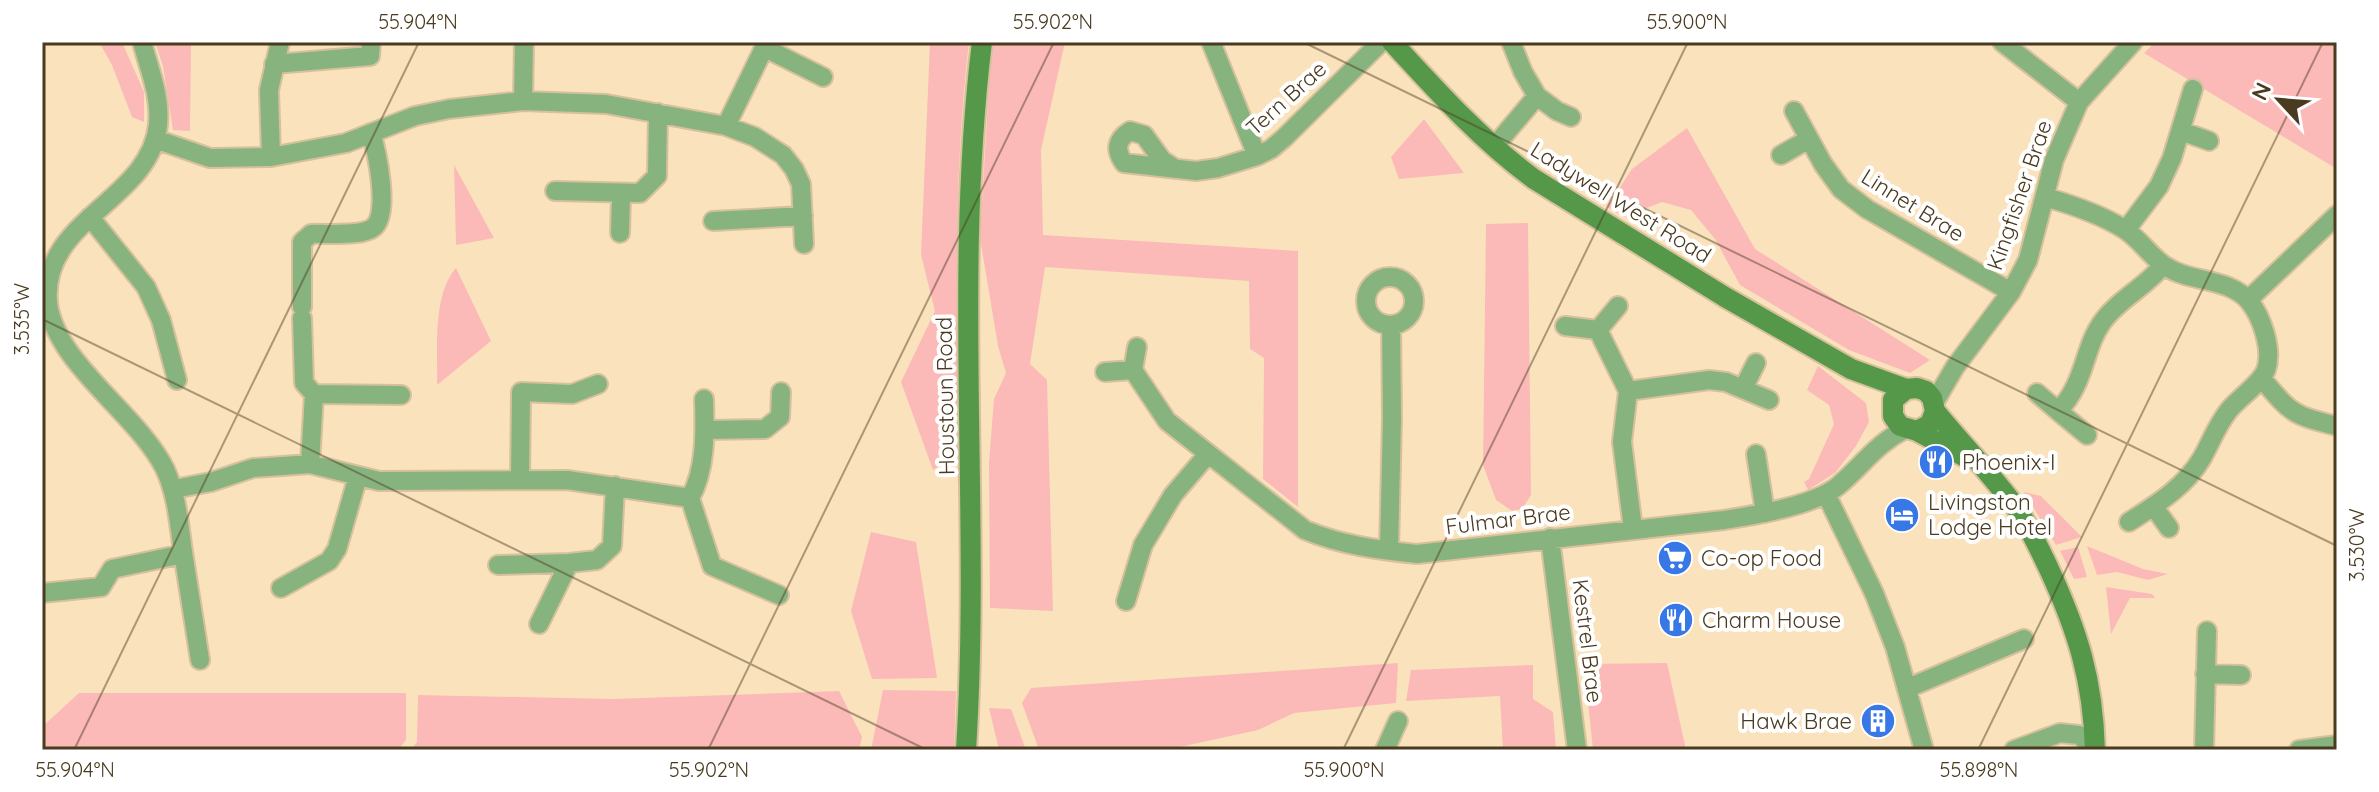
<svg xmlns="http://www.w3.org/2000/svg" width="2379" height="792" viewBox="0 0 2379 792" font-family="Quicksand,sans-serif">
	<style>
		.green { fill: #fbbab8 }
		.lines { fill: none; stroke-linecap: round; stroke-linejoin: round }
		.street-casing { stroke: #d7c19d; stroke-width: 22 }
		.secondary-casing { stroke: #d7c19d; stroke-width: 24 }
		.street { stroke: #87b37f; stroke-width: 18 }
		.secondary { stroke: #559849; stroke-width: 20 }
		.ticks { fill: none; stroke: #4a3a1f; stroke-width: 2; stroke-opacity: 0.45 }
		.labels { text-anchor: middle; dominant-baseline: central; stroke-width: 8; stroke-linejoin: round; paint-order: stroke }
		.street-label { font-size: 22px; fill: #4a3a1f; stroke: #fff }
		.poi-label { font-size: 22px; fill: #4a3a1f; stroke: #fff; text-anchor: start }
		.neatline { fill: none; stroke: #4a3a1f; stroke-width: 3 }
		.ticks-label { font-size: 20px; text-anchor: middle; fill: #4a3a1f }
	</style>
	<rect width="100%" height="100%" fill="#fae3bc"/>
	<path class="green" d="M99,42H122L144,92V122L132,117L112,65Z
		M155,42H191L190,131L173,130L163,66Z
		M930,42H969C953,178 956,317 959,453L933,470L901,382L935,311L921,255Z
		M994,42H1065L1041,150L1043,235L1298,251V507L1263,479L1264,358L1250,349L1249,281L1045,267L1030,364L1047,380L1053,611L990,608L989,463L994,399L1006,373L998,346L980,238L990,66Z
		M2155,42H2337V169L2144,53Z
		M1424,119L1464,173L1399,179L1391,157Z
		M1687,128L1755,249L1930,360L1910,373L1849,350L1740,285L1715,239L1691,210L1662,202L1624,217L1607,207L1632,169Z
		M454,165L494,238L456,245Z
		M1528,223L1531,495L1522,509L1512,511L1496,500L1483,465L1486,224Z
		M456,268L491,341L437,385C438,351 432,295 456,268Z
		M1818,366L1866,403L1869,422L1856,446L1835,473L1808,490L1804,482L1809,479L1834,424L1829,405L1807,390Z
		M2024,492L2041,496L2082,537L2056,545Z
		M871,532L916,542L937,678L872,679L851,611Z
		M2087,546L2143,569L2168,574L2148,580L2117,572L2097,575Z
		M2078,547L2087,577L2074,579L2060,551Z
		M2106,587L2152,594L2155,598H2130L2111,634Z
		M1398,663L1396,703L1294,713L1258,730L1166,750H1039L1022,703L1031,688Z
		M1667,663L1686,750H1593L1584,664Z
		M1533,665V699L1553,712L1556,750H1503L1500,696L1406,701L1411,670Z
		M883,690L956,691L954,750H871Z
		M839,691L862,737L859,750H411L417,742L418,695L613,699Z
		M79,693H406V740L398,750H42V727Z
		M989,708L1011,709L1026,750H999Z"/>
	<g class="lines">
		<g class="street-casing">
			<path id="street" d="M142,42C149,69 161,96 158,125C150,201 40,219 48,303C55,363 138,414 165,469C177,495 179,524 183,552C189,588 194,624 200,660
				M1211,42L1257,156
				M2002,42L2079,102
				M765,48L823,77
				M274,64L370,56L371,42
				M1537,96L1557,111L1571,117
				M523,101L524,42
				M1794,111L1823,164L1841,189L1867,209L2011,292
				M726,126L767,42
				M2181,131L2209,141
				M155,139L210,158L271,157L346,143L415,116L449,109L523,101L606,104L726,126L755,137L783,155L794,169L801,184L804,244
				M1494,147L1537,96L1523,72L1511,42
				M1781,155L1809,139
				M271,157L269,90L280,42
				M1174,168L1162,160L1144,135L1130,131C1116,140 1115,150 1124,163L1196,171L1218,168L1257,156L1271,149L1284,138L1381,42
				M555,191L640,193L657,176L658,113
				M2045,197C2073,205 2100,214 2124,229C2140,239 2150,256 2165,266C2190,283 2228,277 2249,301C2262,317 2273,350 2266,370C2261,383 2239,398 2229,410C2217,425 2211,442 2202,458C2185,487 2157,504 2129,522
				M90,217L146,287L161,320L177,380
				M713,221L803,216
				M2126,230L2159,186L2172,158L2193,89
				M620,233L621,194
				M1366 301a24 24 0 1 1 48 0a24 24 0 1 1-48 0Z
				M2248,300L2337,215
				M302,307V242L311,234C326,233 363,237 374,227C390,213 377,152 371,133
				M302,318L304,383L314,394L310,464
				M1565,326L1598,330L1628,391L1622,442L1633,529
				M1598,330L1618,306
				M1137,347L1133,370L1167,421L1305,530C1341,545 1378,550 1417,554L1724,520C1755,515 1813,506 1838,486C1862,466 1876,444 1905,429
				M1105,372L1133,370
				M2262,379C2292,414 2292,415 2337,426
				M1743,389L1756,363
				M1628,391L1709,380L1726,382L1769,400
				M2037,393L2058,411
				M314,394L401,395
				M704,399C705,432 706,470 690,498L712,566L779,595
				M1934,403L1955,367L2011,292L2028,260L2054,160L2079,102L2133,42
				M705,430L765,429L780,417L781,392
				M2087,435L2058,411C2086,383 2083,348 2103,321C2120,298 2146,287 2163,265
				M1756,454L1765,513
				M520,480L521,392L572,394L598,384
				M174,489L211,482L253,468L310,464L379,481L567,480L690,498
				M1826,494L1874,593L1895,647L1924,750
				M2154,507L2169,528
				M1550,538L1577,750
				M1389,551L1392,418L1391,325
				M498,565L569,563
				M281,588L329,561L337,549L358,476
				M42,593L101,587L112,569L183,554
				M1126,601L1143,545L1173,495L1208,454
				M539,624L569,563L597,560L612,546L615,486
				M2205,674L2241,675
				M1908,688L2024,639
				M1385,750L1398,721
				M2014,750L2060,733L2079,735L2095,749
				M2204,750L2207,631
				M2299,750L2337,745"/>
		</g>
		<g class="secondary-casing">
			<path id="secondary" d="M1392,42C1437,91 1481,140 1534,179L1725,297L1851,369L1906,389L1917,388L1926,391L1932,398L1935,411L1930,424L1917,431L1900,426L1893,416V400L1906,389
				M1935,411C1962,444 1992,475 2017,509C2030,528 2039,548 2049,569C2078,632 2093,680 2095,750
				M1917,431L1967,458
				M966,750C981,514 953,277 982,42"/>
		</g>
		<use href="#street" class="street"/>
		<use href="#secondary" class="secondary"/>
	</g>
	<path class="ticks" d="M1303,42L2337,546M42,319L927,750M74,750L419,42M708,750L1054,42M1343,750L1688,42M1978,750L2323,42"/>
	<defs>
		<g id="restaurant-disc" transform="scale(1.8)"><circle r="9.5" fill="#3877e6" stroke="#fff"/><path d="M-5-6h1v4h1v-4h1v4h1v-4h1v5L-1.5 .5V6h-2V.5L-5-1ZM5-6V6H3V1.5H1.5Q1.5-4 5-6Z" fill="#fff"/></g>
		<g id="hotel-disc" transform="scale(1.8)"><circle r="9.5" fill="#3877e6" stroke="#fff"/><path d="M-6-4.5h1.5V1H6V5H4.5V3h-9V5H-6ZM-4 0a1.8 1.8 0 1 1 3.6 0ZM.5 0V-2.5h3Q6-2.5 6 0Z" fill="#fff"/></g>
		<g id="supermarket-disc" transform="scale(1.8)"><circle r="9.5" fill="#3877e6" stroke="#fff"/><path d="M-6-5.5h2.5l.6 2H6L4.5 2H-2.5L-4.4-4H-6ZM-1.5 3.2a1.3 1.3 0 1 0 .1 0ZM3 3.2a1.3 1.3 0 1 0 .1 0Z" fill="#fff"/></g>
		<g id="building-disc" transform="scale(1.8)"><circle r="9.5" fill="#3877e6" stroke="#fff"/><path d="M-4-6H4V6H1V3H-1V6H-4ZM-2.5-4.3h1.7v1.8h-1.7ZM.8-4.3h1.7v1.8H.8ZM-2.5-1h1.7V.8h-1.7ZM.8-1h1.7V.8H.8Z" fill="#fff"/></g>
	</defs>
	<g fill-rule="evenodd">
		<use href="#restaurant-disc" x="1936" y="462"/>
		<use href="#hotel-disc" x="1902" y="515"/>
		<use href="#supermarket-disc" x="1675" y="558"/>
		<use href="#restaurant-disc" x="1676" y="620"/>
		<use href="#building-disc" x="1878" y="721"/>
	</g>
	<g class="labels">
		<g class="street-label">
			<text transform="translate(1286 98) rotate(-42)">Tern Brae</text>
			<text transform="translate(2019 195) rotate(-71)">Kingfisher Brae</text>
			<text transform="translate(1621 202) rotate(32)">Ladywell West Road</text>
			<text transform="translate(1913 205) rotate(32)">Linnet Brae</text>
			<text transform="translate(945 396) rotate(-91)">Houstoun Road</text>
			<text transform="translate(1508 519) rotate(-7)">Fulmar Brae</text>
			<text transform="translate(1588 641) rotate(83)">Kestrel Brae</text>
		</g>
		<g class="poi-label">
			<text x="1962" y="462">Phoenix-I</text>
			<text x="1928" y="502">Livingston<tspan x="1928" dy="25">Lodge Hotel</tspan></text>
			<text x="1701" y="558">Co-op Food</text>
			<text x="1702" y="620">Charm House</text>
			<text x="1852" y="721" text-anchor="end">Hawk Brae</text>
		</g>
	</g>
	<rect width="2379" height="792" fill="none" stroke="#ffffff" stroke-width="88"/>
	<g transform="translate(2279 100) rotate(296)" stroke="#ffffff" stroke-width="6" paint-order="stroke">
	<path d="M0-6L14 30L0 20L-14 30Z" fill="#4a3a1f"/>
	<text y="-12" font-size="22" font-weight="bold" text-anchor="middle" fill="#4a3a1f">N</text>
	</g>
	<rect x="44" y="44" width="2291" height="704" class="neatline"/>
	<g class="ticks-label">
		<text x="418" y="29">55.904°N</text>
		<text x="1053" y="29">55.902°N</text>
		<text x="1687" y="29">55.900°N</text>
		<text transform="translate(22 319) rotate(-90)" y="7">3.535°W</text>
		<text transform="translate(2357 545) rotate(-90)" y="7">3.530°W</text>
		<text x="75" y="777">55.904°N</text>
		<text x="709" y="777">55.902°N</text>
		<text x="1344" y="777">55.900°N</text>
		<text x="1979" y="777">55.898°N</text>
	</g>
</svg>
